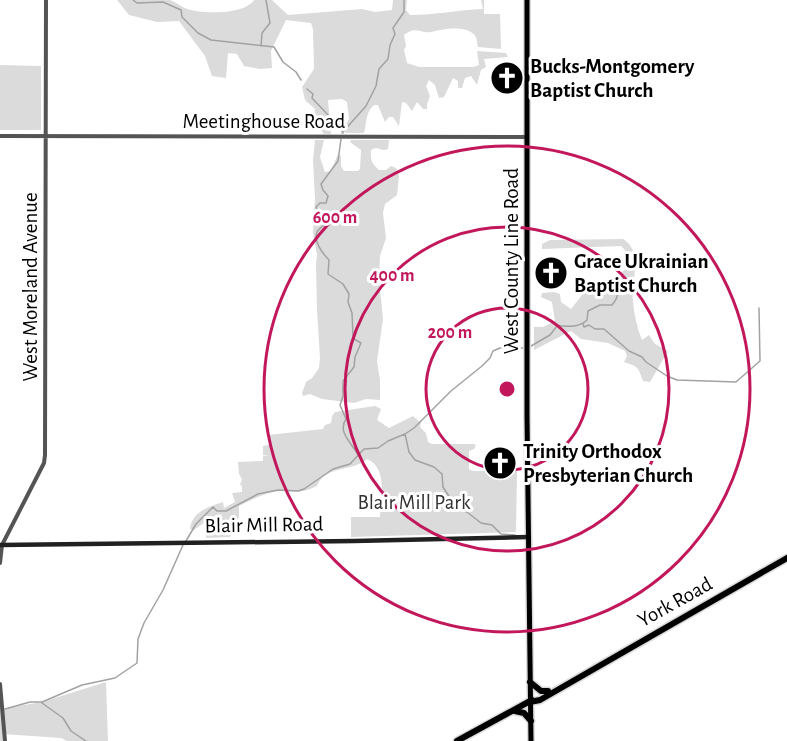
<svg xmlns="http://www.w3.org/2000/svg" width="787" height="741" viewBox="0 0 787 741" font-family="'Alegreya Sans',sans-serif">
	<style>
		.green { fill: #dbdbdb }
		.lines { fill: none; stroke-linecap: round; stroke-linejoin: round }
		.stream { stroke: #a2a2a2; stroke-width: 1.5 }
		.primary-casing { stroke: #dbdbdb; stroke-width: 8 }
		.trunk-casing { stroke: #dbdbdb; stroke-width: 9 }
		.tertiary { stroke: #545454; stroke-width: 4 }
		.secondary { stroke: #212121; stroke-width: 4.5 }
		.primary { stroke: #000; stroke-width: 5 }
		.trunk { stroke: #000; stroke-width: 6 }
		.ring { fill: none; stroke: #c2185b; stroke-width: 3 }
		.labels { text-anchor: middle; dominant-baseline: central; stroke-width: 6; stroke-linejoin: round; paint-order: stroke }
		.poi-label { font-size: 21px; font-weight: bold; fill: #000; stroke: #fff; text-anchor: start }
		.street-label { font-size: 21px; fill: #000; stroke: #fff }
		.park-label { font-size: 21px; fill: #323232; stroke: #fff }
		.centre { fill: #c2185b; stroke: #fff; stroke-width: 3 }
		.ring-label { font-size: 18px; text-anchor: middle; font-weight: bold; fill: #c2185b; stroke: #fff; stroke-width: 6; stroke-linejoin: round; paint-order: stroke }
	</style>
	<rect width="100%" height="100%" fill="#fff"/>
	<path class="green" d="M117,0C130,0 159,0 170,0C176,2 181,7 187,9C203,14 244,15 254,0H272L288,15L362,9L375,12L392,10L393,0H407L406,10L410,15C435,15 459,10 483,9L481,0H484V14H500L501,49L478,47C477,43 477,40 476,37C468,24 443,29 431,32C421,34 416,25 404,35L406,46L404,50L407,63L419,67H473L479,65L477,51L506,53L508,57L484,59L486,67L481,70L477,85L471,76L465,78L462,88H458V81L453,78L444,97L439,98L435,85L429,80L426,86L430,96L427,104V109H423L417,102L412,111L406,103L402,102L399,126L393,117H389L385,122L378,105H374C365,113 367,122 364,133H346L343,130L349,119L347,102L342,99L328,100L331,134H324C319,129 320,122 314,117L315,109L305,100L302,87L314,69L313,29L311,23L286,20L271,51L272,68L260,69L244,66L237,54L228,53L226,78L212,76L205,56L179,21L157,22L129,15Z
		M0,65L41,66V130H0Z
		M315,140H324L320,157L325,172L331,171L338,154L341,156V166L344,171H358L360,169L361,150L350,142L351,140H389L388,149L384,150L375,148L371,150C370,160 372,164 379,170H386L391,166L396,168L399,176L397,195L385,204L383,213L386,238L380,256L379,279L383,319L377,361L380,380V400L366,399L354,403L322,399L310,394L303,396L302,393L306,382L312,378L319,368L320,358L317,310L316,264L317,255L313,232L315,199L313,160Z
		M623,239C645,253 630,281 633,302C634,314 637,328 642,340L649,335L655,344L668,351L650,382L643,381C638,367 639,367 624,362L627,356L625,351L608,343L581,339L571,331L534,350V327H543L555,321L552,302L541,297L542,293L554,292L560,294L561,302L571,309L585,291L592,285H604L626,269L627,252L621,246L542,249V244L550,240Z
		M375,406L381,409L377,420L389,428L413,416L421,423L420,427L426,433L428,442L432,444H473L476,445L474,449L469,451V469L472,471H517L516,532L351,537V517H380C381,498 388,468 367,459C353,472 325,465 317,486C301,494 296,491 280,491C265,492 252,500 239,506V517L230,537L206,538L207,524L205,522L194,530L190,529C192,511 209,507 223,502L224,508L235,502L232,493L242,492V486L240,485L242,479L239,474L238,462L263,461V456H269L263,455V446L269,445L268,435L323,429L325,425L331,423L332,416L335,412Z
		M106,682L108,741H67L61,738L3,734V741H0V709L42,702Z"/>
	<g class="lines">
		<path class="stream" d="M133,0L137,3L163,2L181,10L182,17L198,33L211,40L274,47L283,62L296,72L301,80
			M261,46L262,33L270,23L266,0
			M307,89L313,94L312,98L330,117
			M333,119L342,124L341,129L343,133
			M342,133L366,106L376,86L379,69L388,59L390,45L395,34L393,28L404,12V0
			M341,139L338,161L321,184L323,190L328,196L326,203H320L316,207L321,217L328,221C326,224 319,228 317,232C313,241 323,254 329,260L328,274L343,284L349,294L348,302L352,313L353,336L354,339L361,343L355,357L354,367L343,381V396L340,405L346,419C337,432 352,443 358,455
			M583,324L584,327L589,325L595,329H604L629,351L642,357L646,362L667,376L677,380L736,382L760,361L759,308
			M531,346L550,335L557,326C567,326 579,328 587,320L588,311L600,305H612C623,293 610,293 629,287
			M405,434L409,452L415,460L434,467L442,474L443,487L457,509L467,512L481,523L492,525L501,534L515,535
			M186,541L196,524L213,507L217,511H226L258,494L278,490L298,491L304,489L333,469L350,464L364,449L378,448L388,441L405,434L414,428L451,391L482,366L490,358L493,351L500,348H523
			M42,703L63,718L71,731L86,741
			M5,709L30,702H42L82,685L115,678L137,663L138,639L144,623L163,590L183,545"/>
		<g class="primary-casing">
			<path id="primary" d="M527,0V415L531,741"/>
		</g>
		<g class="trunk-casing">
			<path id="trunk" d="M530,682L541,691H548
				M530,702L540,700L787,558
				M515,711L524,713L531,721
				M457,741L532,700"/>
		</g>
		<path class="tertiary" d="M0,136L527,137
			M0,563L2,545L44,463L45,455L46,0
			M0,684L5,741"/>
		<path class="secondary" d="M0,545L354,541L528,537"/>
		<use href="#primary" class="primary"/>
		<use href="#trunk" class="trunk"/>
	</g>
	<g class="ring">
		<circle cx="507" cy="389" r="81"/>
		<circle cx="507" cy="389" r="162"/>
		<circle cx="507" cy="389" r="243"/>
	</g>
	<defs>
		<g id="church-disc" transform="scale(1.725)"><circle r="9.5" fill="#000" stroke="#fff"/><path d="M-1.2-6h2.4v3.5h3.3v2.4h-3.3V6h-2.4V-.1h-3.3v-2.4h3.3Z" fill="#fff"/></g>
	</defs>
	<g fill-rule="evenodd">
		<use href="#church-disc" x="507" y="78"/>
		<use href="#church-disc" x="551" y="273"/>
		<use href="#church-disc" x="500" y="463"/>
	</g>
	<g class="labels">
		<g class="poi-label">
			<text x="530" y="66">Bucks-Montgomery<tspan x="530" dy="24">Baptist Church</tspan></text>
			<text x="574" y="261">Grace Ukrainian<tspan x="574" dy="24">Baptist Church</tspan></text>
			<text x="523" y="451">Trinity Orthodox<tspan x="523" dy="24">Presbyterian Church</tspan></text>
		</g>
		<g class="street-label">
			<text x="264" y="121">Meetinghouse Road</text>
			<text transform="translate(511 261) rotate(-90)">West County Line Road</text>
			<text transform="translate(30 287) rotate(-90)">West Moreland Avenue</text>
			<text transform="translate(264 525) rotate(-1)">Blair Mill Road</text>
			<text transform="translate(675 602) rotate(-29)">York Road</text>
		</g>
		<g class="park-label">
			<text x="414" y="502">Blair Mill Park</text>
		</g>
	</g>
	<circle cx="507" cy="389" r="9" class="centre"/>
	<g class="ring-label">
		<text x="335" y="223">600 m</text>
		<text x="392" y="281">400 m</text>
		<text x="450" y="338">200 m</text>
	</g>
</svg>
